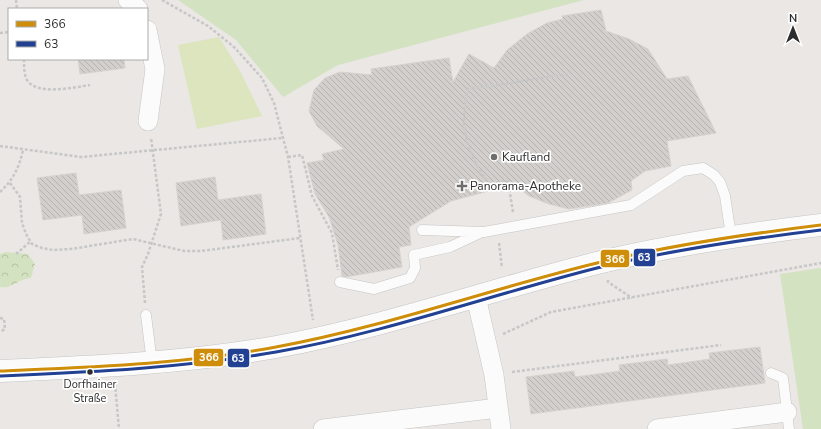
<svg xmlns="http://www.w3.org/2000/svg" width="821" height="429" viewBox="0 0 821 429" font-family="'Nunito Sans',sans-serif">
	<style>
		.grass { fill: #d3e2c0 }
		.park { fill: url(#park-crowns) }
		.pitch { fill: #dce5be }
		.building { fill: url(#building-back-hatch); stroke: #d5d2d0 }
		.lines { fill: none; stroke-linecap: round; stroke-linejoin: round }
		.service-casing { stroke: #c5c4c4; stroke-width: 11 }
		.minor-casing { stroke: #c5c4c4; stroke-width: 20 }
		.tertiary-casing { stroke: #c5c4c4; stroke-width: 23 }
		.path { stroke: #c7c7c7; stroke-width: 2.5; stroke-dasharray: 3 2; stroke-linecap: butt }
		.service { stroke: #fcfbfb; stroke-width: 10 }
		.minor { stroke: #fcfbfb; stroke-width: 19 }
		.tertiary { stroke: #fcfbfb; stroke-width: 22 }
		.bus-1-casing { stroke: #fff; stroke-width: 6 }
		.bus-2-casing { stroke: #fff; stroke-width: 6 }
		.bus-1 { stroke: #cf8e09; stroke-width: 3 }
		.bus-2 { stroke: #224193; stroke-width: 3 }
		.poi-dot { fill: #6f6e6d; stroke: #fff; stroke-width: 1.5 }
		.bus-dot { fill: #2d2d2d; stroke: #fff; stroke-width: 1.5 }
		.labels { text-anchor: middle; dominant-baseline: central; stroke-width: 3.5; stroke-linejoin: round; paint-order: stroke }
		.bus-label { font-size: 11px; fill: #2d2d2d; stroke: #fff }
		.poi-label { font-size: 12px; fill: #2d2d2d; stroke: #fff; text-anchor: start }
		.line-badge { stroke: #fff; stroke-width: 1.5 }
		.badge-label { font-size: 11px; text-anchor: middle; font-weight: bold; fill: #fff }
	</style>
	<defs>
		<pattern id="park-crowns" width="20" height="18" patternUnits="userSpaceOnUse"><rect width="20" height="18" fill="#d3e2c0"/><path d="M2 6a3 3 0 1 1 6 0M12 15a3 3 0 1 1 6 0" fill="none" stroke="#b5c2a5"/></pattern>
		<pattern id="building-back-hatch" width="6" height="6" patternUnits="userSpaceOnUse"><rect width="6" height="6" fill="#d2cfcd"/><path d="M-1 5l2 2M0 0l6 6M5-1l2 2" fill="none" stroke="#b5b2b0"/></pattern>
	</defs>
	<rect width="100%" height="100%" fill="#eae7e4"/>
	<path class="grass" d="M178,0H584L338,65L283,97L236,40Z
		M821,268V429H803L780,274Z"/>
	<path class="park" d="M5,252L28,254L35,264L31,278C18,279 12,289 0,287V254Z"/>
	<path class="pitch" d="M219,37L240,71L262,116L197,129L178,45Z"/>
	<path class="building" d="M601,10L606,31L629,39L648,49L667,79L688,76L716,133L667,141L671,166L645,171L631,181L632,190L608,203L569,209L549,204L529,196L516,186L492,190L451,201L409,227L411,245L399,247L402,267L346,277L342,276L338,245L329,217L315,194L307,163L324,160L322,154L344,149L317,126L309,111L314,90L325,78L340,72L372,75L371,69L449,58L453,82L469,54L494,68L507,50L527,34L547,23L563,19L562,16Z
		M78,59H124L125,68L80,74Z
		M76,173L79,195L121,190L126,228L84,234L82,215L43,220L37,178Z
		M215,177L218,200L261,194L266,234L223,240L221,220L181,226L176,183Z
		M760,347L765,383L531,414L526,377L574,371L575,377L620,371L619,365L667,359L668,365L710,359L709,353Z"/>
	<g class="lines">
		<g class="service-casing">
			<path id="service" d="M422,230L484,232L631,205L683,171L703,168L714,175L720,182L725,196L731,236
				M340,282L374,289L410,278L415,268L414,255L450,247L482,232
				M146,315L152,363
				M771,373L783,378L789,429"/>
		</g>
		<g class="minor-casing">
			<path id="minor" d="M128,0L138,9
				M147,30L155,69L148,121
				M476,297L494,375L501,429
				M323,429L498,408
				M657,429L787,412"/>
		</g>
		<g class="tertiary-casing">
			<path id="tertiary" d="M0,371C92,367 185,363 276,347C385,327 490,290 597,263C671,245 746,234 821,225"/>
		</g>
		<path class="path" d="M16,0L17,9
			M162,0L208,26L234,47L262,78L274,103L288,157L313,320
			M0,33L9,32
			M24,59C24,65 24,72 26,78C34,97 75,87 90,85
			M0,146L81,157L282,138
			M288,157L302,155L312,196L332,233L338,270
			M10,183L20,197L22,223L26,234L32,244L42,248L53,250L71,249L133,239L184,251H201L300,238
			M0,192C13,180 19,168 23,150
			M513,212L508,181L489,184C467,153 458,127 468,89L564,75
			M499,243L502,268
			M16,254L31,241
			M608,280V282L632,298
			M145,303L142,267L148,254L161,214L151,138
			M0,318L4,319L5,329L0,332
			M503,334L551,312L821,263
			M512,372L721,345
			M115,384L119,429"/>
		<use href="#service" class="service"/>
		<use href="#minor" class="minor"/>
		<use href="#tertiary" class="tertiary"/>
		<g class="bus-1-casing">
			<path id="bus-1" d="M0,371C92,367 185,364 276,347C385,327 490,289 597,263C671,245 746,234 821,225"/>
		</g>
		<g class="bus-2-casing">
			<path id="bus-2" d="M0,376C92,372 185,368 276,352C385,333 490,295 597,268C671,250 746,239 821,230"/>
		</g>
		<use href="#bus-1" class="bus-1"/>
		<use href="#bus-2" class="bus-2"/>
	</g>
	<g class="poi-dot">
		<circle cx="494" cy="157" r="4"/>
		<path d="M460 180h4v4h4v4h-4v4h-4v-4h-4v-4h4z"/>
	</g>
	<circle class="bus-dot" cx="90" cy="372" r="3.5"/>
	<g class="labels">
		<g class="bus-label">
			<text x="90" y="384">Dorfhainer<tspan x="90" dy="14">Straße</tspan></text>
		</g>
		<g class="poi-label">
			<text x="502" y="157">Kaufland</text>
			<text x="470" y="186">Panorama-Apotheke</text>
		</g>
	</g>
	<g class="line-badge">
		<rect x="633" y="248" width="23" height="19" rx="4" fill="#224193"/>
		<rect x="600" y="249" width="30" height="19" rx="4" fill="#cf8e09"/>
		<rect x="193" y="348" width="31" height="19" rx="4" fill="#cf8e09"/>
		<rect x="227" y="348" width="23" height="20" rx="4" fill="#224193"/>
	</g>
	<g class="badge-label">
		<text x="644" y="261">63</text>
		<text x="615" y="263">366</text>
		<text x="209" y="361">366</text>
		<text x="238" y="362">63</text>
	</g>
	<rect x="8" y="8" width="140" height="52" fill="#ffffff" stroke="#ababab"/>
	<rect x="16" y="21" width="20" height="6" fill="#cf8e09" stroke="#ababab"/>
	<text x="44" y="28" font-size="12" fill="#2d2d2d">366</text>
	<rect x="16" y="41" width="20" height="6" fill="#224193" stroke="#ababab"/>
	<text x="44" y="48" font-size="12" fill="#2d2d2d">63</text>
	<g transform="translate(793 28)" stroke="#ffffff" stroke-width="3" paint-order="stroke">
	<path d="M0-3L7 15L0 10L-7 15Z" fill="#2d2d2d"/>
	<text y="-6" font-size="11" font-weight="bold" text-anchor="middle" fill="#2d2d2d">N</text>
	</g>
</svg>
